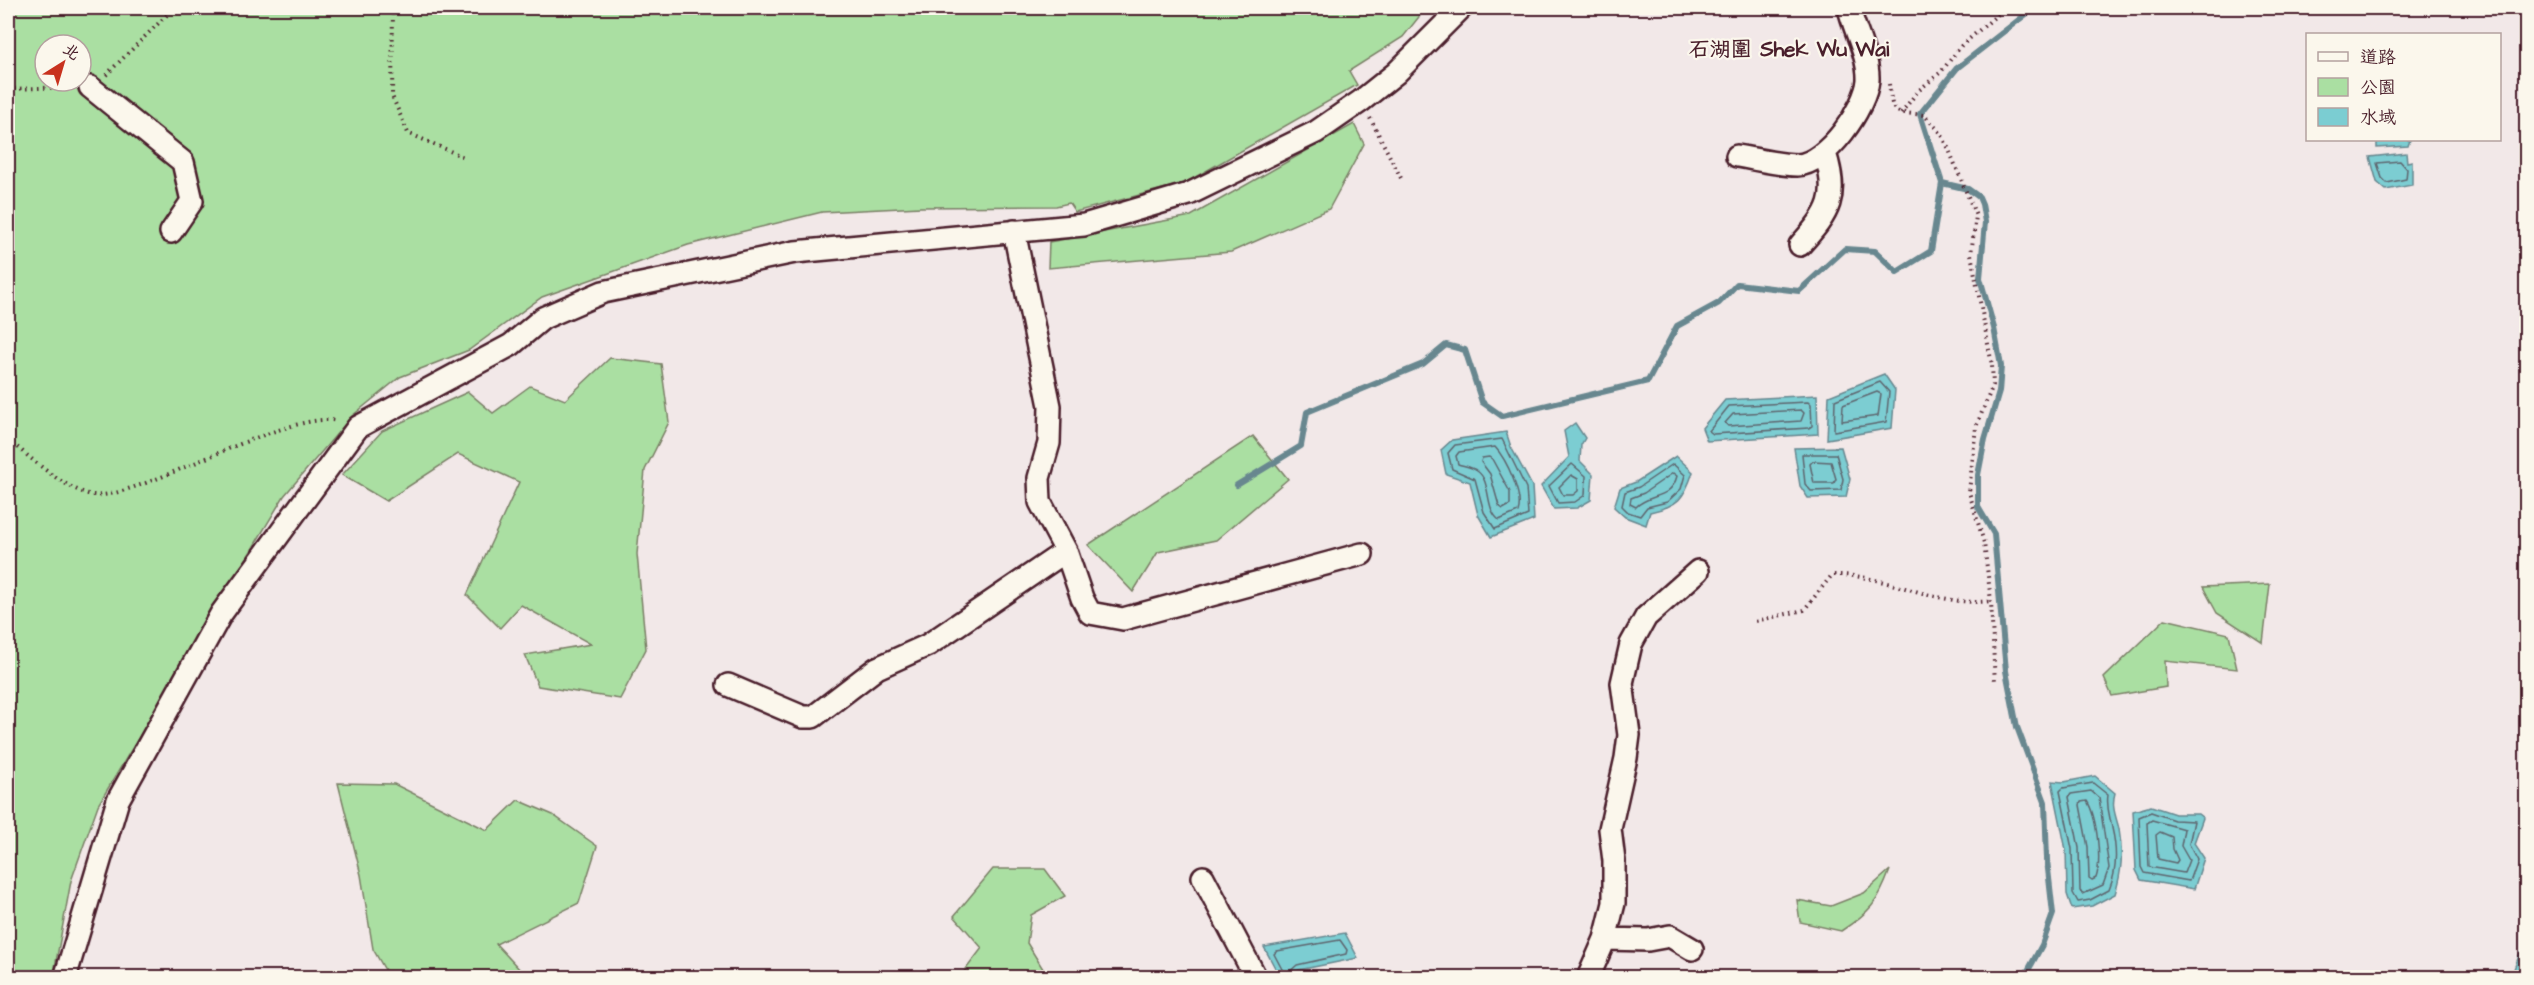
<svg xmlns="http://www.w3.org/2000/svg" width="2534" height="985" viewBox="0 0 2534 985" font-family="'Architects Daughter','LXGW WenKai TC',sans-serif">
	<style>
		.green { fill: #aadfa2; stroke: #7a7f66; stroke-width: 1.5; fill-rule: evenodd }
		.water { fill: #7bcdd2; stroke: #67878f; stroke-width: 1.5 }
		.lines { fill: none; stroke-linecap: round; stroke-linejoin: round }
		.shore { stroke: #5e656e; stroke-width: 1.5 }
		.stream { stroke: #67878f; stroke-width: 6 }
		.minor-casing { stroke: #4a1f2b; stroke-width: 26 }
		.path { stroke: #4a1f2b; stroke-width: 4; stroke-dasharray: 1.5 4.5; stroke-linecap: butt }
		.minor { stroke: #fbf7ec; stroke-width: 21 }
		.labels { text-anchor: middle; dominant-baseline: central; stroke-width: 4.5; stroke-linejoin: round; paint-order: stroke }
		.quarter-label { font-size: 21px; font-weight: bold; fill: #4a1f2b; stroke: #fbf7ec }
	</style>
	<rect width="100%" height="100%" fill="#f2e8e8"/>
	<filter id="ink" filterUnits="userSpaceOnUse"><feTurbulence type="fractalNoise" baseFrequency=".0167" numOctaves="2"/><feDisplacementMap in="SourceGraphic" scale="12" xChannelSelector="R" yChannelSelector="G"/><feConvolveMatrix kernelMatrix="1 2 1 2 8 2 1 2 1" color-interpolation-filters="sRGB"/></filter>
	<g filter="url(#ink)">
		<path class="green" d="M8,8H1426L1403,37L1349,71L1357,85L1185,183L1075,212L1069,203L1056,206L921,207L822,212L688,245L542,297L469,350L400,377L352,416L284,496L98,805L71,881L53,978L8,977ZM45,45H81V81H45Z
			M1354,124L1364,144L1329,209L1231,252L1048,268L1049,242L1191,216Z
			M610,358L661,364L669,422L645,470L637,554L646,649L620,699L538,686L525,655L591,644L521,605L500,628L467,595L519,482L458,454L386,501L342,475L382,431L468,392L493,413L530,386L565,400Z
			M1253,436L1288,479L1216,540L1158,552L1133,592L1088,545Z
			M2270,584L2263,643L2217,613L2203,587Z
			M2165,619L2229,634L2237,669L2165,661L2166,687L2112,696L2104,678Z
			M338,783L394,784L487,830L518,800L553,815L597,846L579,903L496,944L521,971L513,977H389L373,949L361,875Z
			M993,869H1045L1065,896L1031,915L1027,943L1048,977H960L982,948L954,916Z
			M1890,870C1878,903 1870,912 1841,931L1800,922L1797,900L1831,906L1864,893Z"/>
		<path class="water" d="M2377,140H2410L2408,146L2377,148Z
			M2406,153L2407,162L2412,161V185L2386,190L2377,182L2370,157Z
			M1884,374L1895,390L1892,428L1827,439L1829,396Z
			M1817,395L1818,434L1707,441L1702,428L1725,400Z
			M1575,423L1585,438L1581,445L1580,461L1593,474L1591,500L1577,508L1554,509L1541,486L1569,457L1564,431Z
			M1506,432L1511,447L1532,486L1534,520L1491,537L1478,515L1470,482L1446,474L1441,450L1452,440Z
			M1841,447L1850,479L1846,497L1808,498L1800,486L1794,448Z
			M1676,456L1693,472C1684,499 1678,506 1650,512L1646,525L1625,517L1614,507L1620,488L1636,482Z
			M2095,776L2115,793C2111,807 2116,816 2119,829C2123,854 2122,871 2115,894L2092,906L2072,909L2067,894L2066,850L2052,781L2064,782Z
			M2151,806L2175,814H2198L2203,818L2194,843L2204,858L2194,889L2141,880L2136,870L2133,811Z
			M1345,933L1358,958L1299,970L1293,977H1280L1264,947Z
			M2526,951V977H2511L2520,953Z"/>
		<g class="lines">
			<path class="shore" d="M2400,161L2407,169L2406,179L2387,183L2382,178L2377,163Z
				M1880,382L1889,392L1886,422L1834,431L1835,400Z
				M1877,392L1881,394L1878,416L1842,421L1843,405Z
				M1808,402L1811,405L1812,426L1809,428L1713,434L1709,431L1729,406Z
				M1801,410L1804,413L1801,421L1728,426L1725,423L1733,414Z
				M1502,439L1526,488L1528,515L1495,529L1484,512L1475,479L1452,469L1448,453L1455,445Z
				M1495,447C1506,459 1524,496 1518,512L1499,520C1484,508 1492,481 1477,471C1472,467 1464,466 1458,464L1456,456L1459,452Z
				M1802,454H1836L1843,479L1841,490L1811,491L1805,484Z
				M1489,457L1492,459L1510,492V505L1503,509L1499,506L1490,474L1481,462L1482,458Z
				M1813,461L1831,462L1836,479L1834,483H1814L1810,464Z
				M1572,464L1586,476L1585,495L1575,502L1558,503L1549,486Z
				M1673,464L1685,475L1681,489L1667,502L1647,507L1640,516L1628,512L1622,506L1625,492L1639,487Z
				M1673,473L1677,476C1671,500 1650,493 1636,507L1630,504L1631,498L1644,493Z
				M1571,475L1578,479V491L1573,495H1563L1559,487Z
				M2093,783L2108,795C2106,808 2110,816 2112,828C2117,849 2117,871 2109,890L2090,900L2078,902L2073,893L2072,849L2060,791L2063,788Z
				M2091,791L2099,798L2109,868L2103,885L2083,894L2080,891L2079,848L2069,797L2071,794Z
				M2087,801C2097,817 2102,860 2096,878L2092,880L2089,878L2088,847L2080,805L2081,802Z
				M2151,812L2174,820L2194,821L2189,844L2197,859L2189,881L2144,873L2141,867L2139,817Z
				M2152,820L2184,829L2181,846L2189,860L2184,873L2149,867L2147,823Z
				M2160,832L2172,837L2173,849L2178,860L2176,863L2158,859L2156,835Z
				M1340,940L1347,950L1346,954L1297,965L1287,974L1284,973L1274,954L1277,951Z"/>
			<path class="stream" d="M1942,183L1968,189L1979,197L1982,204L1985,222L1980,278L1994,328L2001,366L1999,392L1985,439L1978,475V507L1994,534L2006,671L2017,727L2045,802L2047,860L2053,914L2042,945L2024,978
				M1237,485L1301,446L1307,412L1423,364L1446,345L1465,350L1482,402L1502,416L1648,381L1677,326L1719,303L1737,284L1799,291L1845,249L1875,251L1897,272L1931,251L1942,183L1920,114L1957,68L2034,8"/>
			<g class="minor-casing">
				<path id="minor" d="M90,87L183,162L192,201L171,232
					M1737,156C1756,159 1778,165 1797,165C1827,164 1866,107 1868,80C1869,56 1854,30 1849,8
					M1014,231L1050,406L1049,443L1039,478L1040,502L1066,551L1082,598L1090,613L1123,619L1362,554
					M1800,245C1830,212 1839,197 1825,153
					M728,685L803,717H813L877,668L928,645L1066,551
					M1203,877L1256,978
					M1605,939L1648,940L1670,936L1692,949
					M65,978L118,800L221,614L358,427L511,345L543,318L603,292L795,252L1084,225L1189,194L1316,132L1361,101L1396,73L1461,8
					M1588,978L1605,939L1614,903V861L1610,829L1626,758L1629,735L1622,683L1631,644L1646,617L1698,571"/>
			</g>
			<path class="path" d="M393,8L392,96L408,133L466,158
				M8,50L14,8
				M106,75L174,8
				M1889,84C1893,117 1892,111 1924,115L1941,133L1947,145L1976,216L1971,254L1992,365L1993,385L1976,427L1969,492L1984,543L1991,601L1995,684
				M8,89L73,87
				M1901,113L1918,91L1941,72L1961,46L2005,8
				M1370,118L1403,182
				M8,440C32,458 59,485 88,494C104,498 122,491 137,486C182,472 297,411 337,421
				M1756,621L1804,610L1832,575C1886,573 1937,608 1991,601"/>
			<use href="#minor" class="minor"/>
		</g>
	</g>
	<g class="labels">
		<g class="quarter-label">
			<text x="1789" y="49">石湖圍 Shek Wu Wai</text>
		</g>
	</g>
	<rect width="2534" height="985" fill="none" stroke="#fbf7ec" stroke-width="30"/>
	<rect x="15" y="15" width="2504" height="955" fill="none" stroke="#4a1f2b" stroke-width="2" filter="url(#ink)"/>
	<rect x="2306" y="33" width="195" height="108" fill="#fbf7ec" stroke="#b4a19f" stroke-width="1.5"/>
	<rect x="2318" y="52" width="30" height="9" fill="#fbf7ec" stroke="#b4a19f" stroke-width="1.5"/>
	<text x="2360" y="63" font-size="18" fill="#4a1f2b">道路</text>
	<rect x="2318" y="78" width="30" height="18" fill="#aadfa2" stroke="#b4a19f" stroke-width="1.5"/>
	<text x="2360" y="93" font-size="18" fill="#4a1f2b">公園</text>
	<rect x="2318" y="108" width="30" height="18" fill="#7bcdd2" stroke="#b4a19f" stroke-width="1.5"/>
	<text x="2360" y="123" font-size="18" fill="#4a1f2b">水域</text>
	<g transform="translate(63 63) rotate(37)"><circle r="28" fill="#fbf7ec" stroke="#b4a19f" stroke-width="1.5"/>
	<path d="M0-4.5L10 22L0 15L-10 22Z" fill="#c8321e"/>
	<text y="-9" font-size="16" font-weight="bold" text-anchor="middle" fill="#4a1f2b">北</text>
	</g>
</svg>
